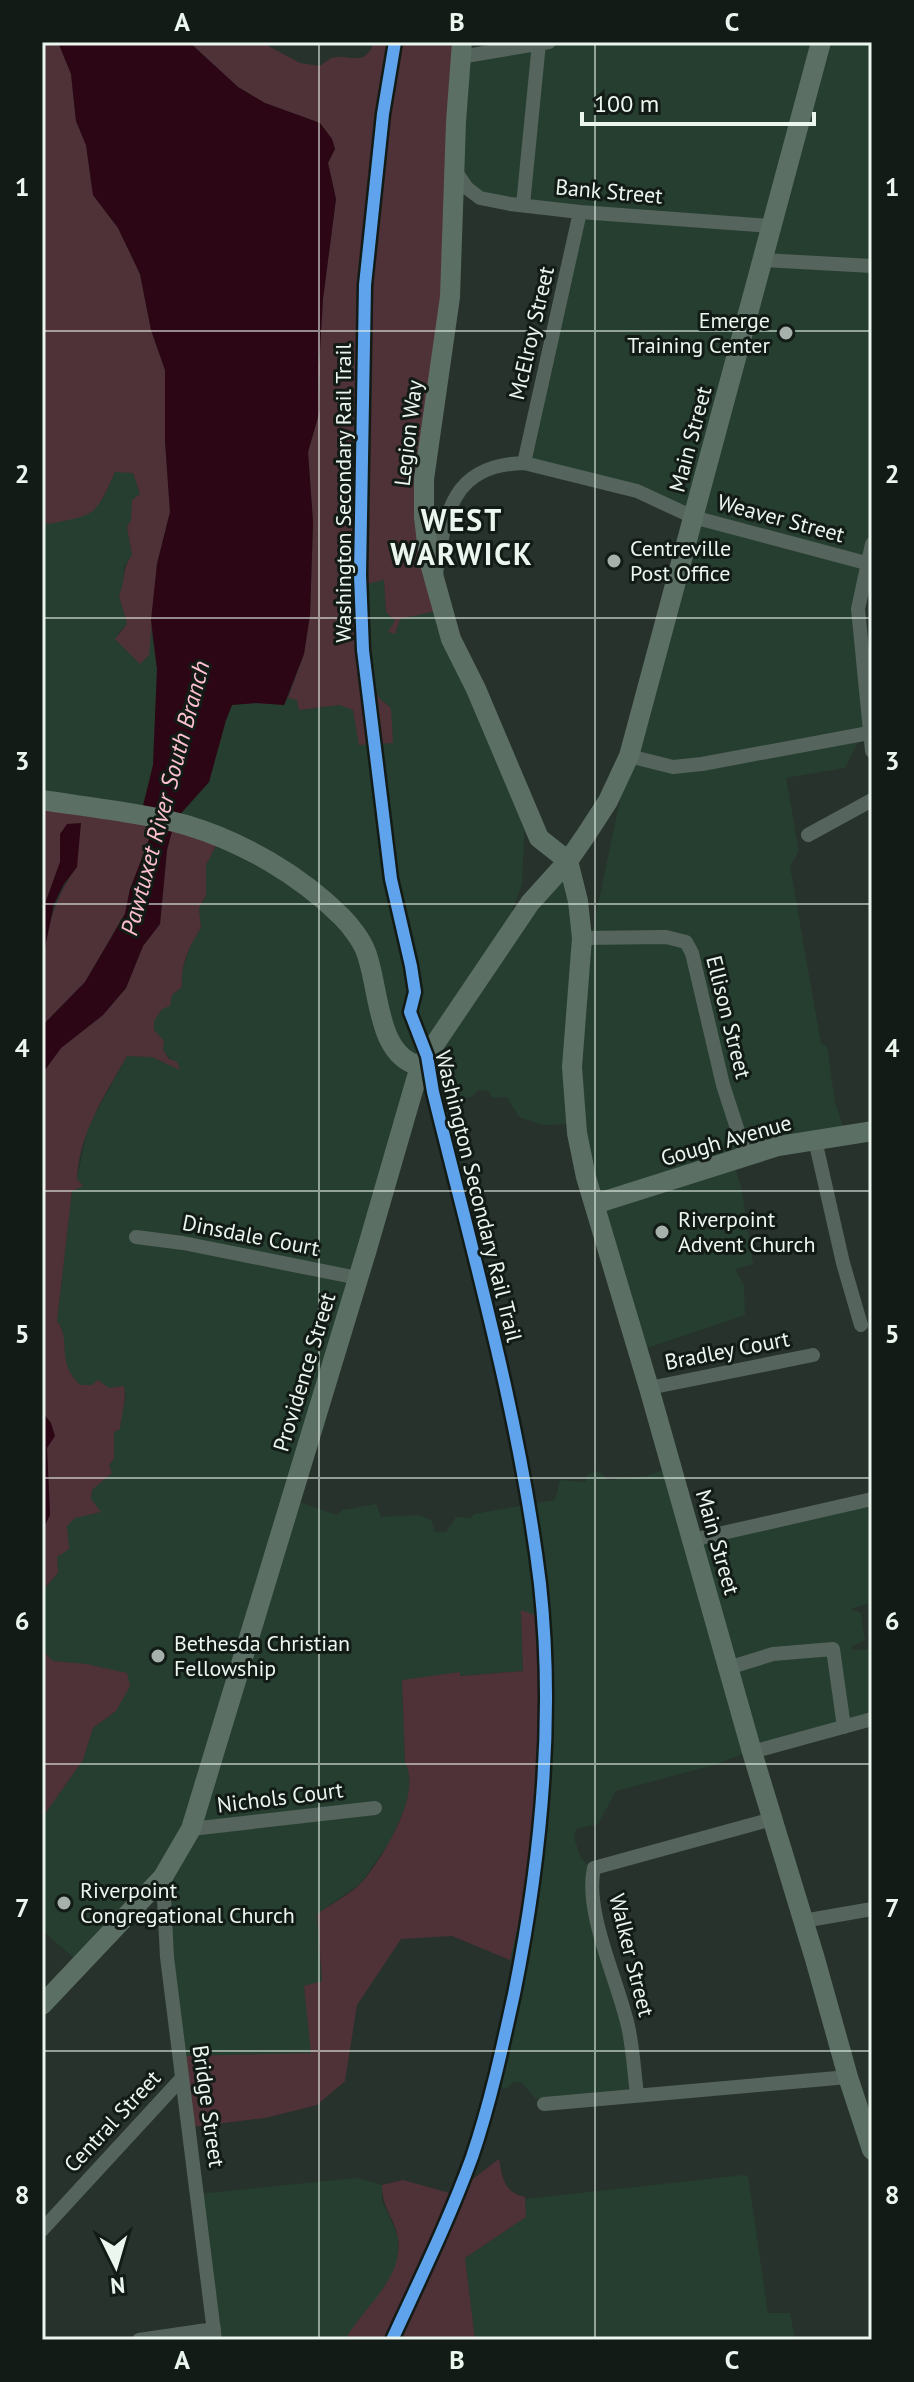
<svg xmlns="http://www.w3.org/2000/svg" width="914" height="2382" viewBox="0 0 914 2382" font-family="'PT Sans',sans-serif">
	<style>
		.built { fill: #263e30 }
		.green { fill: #4f3138 }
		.water { fill: #2c0614 }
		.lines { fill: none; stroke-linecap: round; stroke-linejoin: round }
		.street { stroke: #55645c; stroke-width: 14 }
		.secondary { stroke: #5c6f64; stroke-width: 20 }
		.cycleway-casing { stroke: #131b16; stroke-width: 17 }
		.cycleway { stroke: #60a3ed; stroke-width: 12 }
		.grid { fill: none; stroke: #ebf6ef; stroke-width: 2; stroke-opacity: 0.55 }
		.poi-dot { fill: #a6b1ab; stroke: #131b16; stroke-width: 3 }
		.labels { text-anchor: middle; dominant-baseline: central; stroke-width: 6; stroke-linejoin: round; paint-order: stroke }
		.street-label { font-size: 22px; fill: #ebf6ef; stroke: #131b16 }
		.poi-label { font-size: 22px; fill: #ebf6ef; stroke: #131b16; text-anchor: start }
		.water-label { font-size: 24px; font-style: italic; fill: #ffc1d0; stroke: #131b16 }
		.district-label { font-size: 30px; font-weight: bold; letter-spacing: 2px; fill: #ebf6ef; stroke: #131b16 }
		.neatline { fill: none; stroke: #ebf6ef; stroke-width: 3 }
		.grid-label { font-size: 26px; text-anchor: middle; font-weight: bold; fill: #ebf6ef }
	</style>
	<rect width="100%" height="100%" fill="#27322c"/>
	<path class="built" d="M561,42H872V541L857,605L867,732L859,740L845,768L786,778L799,851L790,866L821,1044L827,1046L835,1102L843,1126L734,1164L741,1186L753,1264L735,1269L744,1285L745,1315L638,1351L576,1124L542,1125L519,1117L507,1097L492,1098L489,1091L478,1090L473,1096L466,1098L422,1083L292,1499L336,1515L343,1510L376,1504L381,1517L419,1515L431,1520L435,1532H446L456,1517L471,1518L474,1514L555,1500L560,1480L585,1482L588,1474L599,1471L608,1480L647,1476L669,1468L691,1538L867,1502L872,1541V1562L869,1567L872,1602L851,1609L861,1613L865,1640L851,1647L853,1650L872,1649V1719L748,1752L714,1765L616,1791L598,1824L576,1829L574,1838L581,1858L594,1871L592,1876L627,2023L634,2089L536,2099L521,2082H514L506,2089L494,2086L514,1989L510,1960L516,1925L538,1836L521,1611L523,1671L402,1680L405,1763L409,1770V1797L391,1840L361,1883L317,1914L322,1982L304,1987L312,2053L180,2056L162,1888L78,1962L42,1930V1818L83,1760L93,1728L116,1711L86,1664L52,1661L42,1650V1591L58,1573L57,1557L66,1526L91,1499L92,1490L112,1473L109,1465L114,1459V1432L120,1429L121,1415L126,1397L123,1387L108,1388L79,1385L69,1375L65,1361L62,1328L57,1321L72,1191L77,1179L88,1127L127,1056L152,1057L178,1069L163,1050L153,1030L154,1020L172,995L182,987L181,975L191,944L201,928L199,908L206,895V865L223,833L179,816L209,782L226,720L232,705L256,703L284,705L288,698L297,700L300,710L341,705L354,710L391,708L380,699L374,687L367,584L384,579L386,612L395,621L394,634L400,619L441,610L525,818L522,884L512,911L561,876L592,934L623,785L693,513L530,466L577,219L485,201L462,183L460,65Z
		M115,472H133L140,494L132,500L131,520L127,527L132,555L124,566L123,587L119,596L127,624L116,635L151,629L157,669L153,765L142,810L42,795V521L48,524L102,500Z
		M745,2175L748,2176L768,2313H790L795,2340H475L465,2258L526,2217L525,2199Z
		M357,2178L382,2185V2201L398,2236V2260L390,2280L345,2340H215L198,2194Z"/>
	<path class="green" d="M42,42H58L71,74L76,121L86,145L93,195L118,228L140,274L151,330L165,370V441L170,512L157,564L149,655L140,664L115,639L127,624L119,596C126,580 121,570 132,555L127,527L131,520L132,500L140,494L133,473L115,472C95,517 95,515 48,524L42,521Z
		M189,42H261L300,63L320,66C321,65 331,58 332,58C352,53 364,69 374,42H462L455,159L423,479L441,610L400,619L395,634L388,632L395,621L386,612L384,580L367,584L374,687L380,699L391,708L393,743L359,745L353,710L340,705L299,710L297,700L288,698L304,654L310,615L313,522L308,452L320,410L319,366L323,299L336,199L328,163L335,149L332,139L320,123L265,103L238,87Z
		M42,795L143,817L149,840L130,889L125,913L85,982L42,1026C42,968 41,915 77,867L60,834V862L42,912Z
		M175,820L223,832L206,865V895L199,908L201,928C189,946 180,966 182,987L172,995L170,1006L162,1009L154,1021V1030L164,1041L163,1050L169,1059L177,1062L180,1070L152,1057L127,1056C105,1095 79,1133 77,1179L83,1186L72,1191L57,1321C72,1340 55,1361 80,1385H92L98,1380L109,1388L124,1386C127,1401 121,1414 120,1429L114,1432V1459L109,1465L112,1473L92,1490L91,1499L101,1512L75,1518L67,1526L69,1549L57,1557L58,1573L42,1591V1531L50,1515L47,1448L51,1423L42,1412V1074L61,1048L103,1015L126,988L143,946L160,924L167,850Z
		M521,1610L537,1616L547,1655L538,1837L510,1960L452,1936L401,1939L357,2005L345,2081L317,2105L265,2118L191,2127L180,2056L311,2053L304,1986L322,1981L317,1914C331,1904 351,1894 363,1881C383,1857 423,1793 405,1763L402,1680L460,1672V1676L523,1671Z
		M42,1650L53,1661L86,1664L127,1673L130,1686L116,1711L93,1728L83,1760L42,1818Z
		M499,2159C502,2177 504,2193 525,2197L526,2217L465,2258L475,2340H345C363,2307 404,2279 398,2238C395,2218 382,2209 382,2185L403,2180L453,2194Z"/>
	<path class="water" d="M58,42H189L238,87L265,103L320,123L332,139L335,149L328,163L336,199L323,299L319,366L320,410L308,452L313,522L310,615L304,654L284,705L256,703L232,705L226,720L209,782L175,820L167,850L160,924L143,946L126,988L103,1015L61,1048L42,1074V1026L85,982L125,914L130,889L149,840L142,810L153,765L157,669L151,620L157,564L170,512L165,441V370L151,330L140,274L118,228L93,195L86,145L76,121L71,74Z
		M81,823L77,867L64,884L54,904L42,962V912L60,862V834L67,824Z
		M42,1412L51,1423L55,1436L47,1448L50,1515L42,1531Z"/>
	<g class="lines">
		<path class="street" d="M460,57L549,42
			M456,172L467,188L480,198L510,204L580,212L771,226
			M523,205L539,43
			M763,260L872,266
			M524,463L580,212
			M872,544L858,609L872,751
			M436,575C445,515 450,465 524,463L637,491L693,517L866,563
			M629,756L673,767L702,764L869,733
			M808,835L872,800
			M582,938L666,937L686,942L692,953L723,1085L746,1156
			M815,1140L843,1263L861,1325
			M136,1237L183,1243L358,1278
			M649,1388L813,1355
			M692,1540L872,1499
			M728,1668L773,1654L833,1649L844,1727
			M752,1752L872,1719
			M191,1829L375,1808
			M163,1877L167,1957L215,2340
			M803,1921L872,1909
			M637,2094C634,2071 633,2048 628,2026C618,1981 584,1912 594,1868L772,1819
			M544,2104L848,2077
			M42,2230L182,2078
			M139,2340L214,2329"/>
		<path class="secondary" d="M462,42L456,122L450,297L424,479V517L429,560L451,639L476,689L539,838L568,861L578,901L582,938L572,1067L577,1133L586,1177L649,1388L752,1752L815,1959L848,2077L872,2150
			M42,800C87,807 143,813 186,825C243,842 300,875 342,917C351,926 362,941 366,952C380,989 376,1056 420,1066
			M595,1204L778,1146L872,1131
			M42,2005L163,1877L191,1829L367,1249L420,1066L530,903L568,861L586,835L608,801L629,756L821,42"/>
		<g class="cycleway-casing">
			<path id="cycleway" d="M392,2340C420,2279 449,2220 472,2157C490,2104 502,2049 514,1994C541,1860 555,1721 540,1584C520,1418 473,1255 433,1092L427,1056L410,1012L415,992L411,966L391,879L363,650L360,575L365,285L383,114L395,42"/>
		</g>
		<use href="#cycleway" class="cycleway"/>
	</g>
	<path class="grid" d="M319,42V2340M595,42V2340M42,331H872M42,618H872M42,904H872M42,1191H872M42,1478H872M42,1764H872M42,2051H872"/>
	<g class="poi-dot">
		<circle cx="786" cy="333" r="8"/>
		<circle cx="614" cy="561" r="8"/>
		<circle cx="662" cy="1232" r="8"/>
		<circle cx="158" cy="1656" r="8"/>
		<circle cx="64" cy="1903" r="8"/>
	</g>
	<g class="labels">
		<g class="street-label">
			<text transform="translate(609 191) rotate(5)">Bank Street</text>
			<text transform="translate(531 333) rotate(-77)">McElroy Street</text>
			<text transform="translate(408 433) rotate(-83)">Legion Way</text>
			<text transform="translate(690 439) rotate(-75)">Main Street</text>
			<text transform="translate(343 493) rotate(-90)">Washington Secondary Rail Trail</text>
			<text transform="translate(781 518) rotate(15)">Weaver Street</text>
			<text transform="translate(729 1017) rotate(76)">Ellison Street</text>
			<text transform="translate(726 1140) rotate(-16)">Gough Avenue</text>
			<text transform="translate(479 1196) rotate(76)">Washington Secondary Rail Trail</text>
			<text transform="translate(251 1235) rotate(11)">Dinsdale Court</text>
			<text transform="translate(727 1350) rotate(-11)">Bradley Court</text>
			<text transform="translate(304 1372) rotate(-73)">Providence Street</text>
			<text transform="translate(718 1542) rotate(74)">Main Street</text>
			<text transform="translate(280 1797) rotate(-7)">Nichols Court</text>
			<text transform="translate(632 1955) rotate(76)">Walker Street</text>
			<text transform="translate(209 2106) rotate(82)">Bridge Street</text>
			<text transform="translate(112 2121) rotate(-47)">Central Street</text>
		</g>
		<g class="poi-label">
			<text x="770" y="320" text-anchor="end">Emerge<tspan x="770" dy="25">Training Center</tspan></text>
			<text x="630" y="548">Centreville<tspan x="630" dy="25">Post Office</tspan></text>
			<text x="678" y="1219">Riverpoint<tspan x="678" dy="25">Advent Church</tspan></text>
			<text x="174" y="1643">Bethesda Christian<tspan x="174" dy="25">Fellowship</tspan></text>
			<text x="80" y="1890">Riverpoint<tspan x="80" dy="25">Congregational Church</tspan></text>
		</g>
		<g class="water-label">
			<text transform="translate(165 798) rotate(-75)">Pawtuxet River South Branch</text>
		</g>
		<g class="district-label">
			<text x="462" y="519">WEST<tspan x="462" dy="34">WARWICK</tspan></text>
		</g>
	</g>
	<rect width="914" height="2382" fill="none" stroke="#131b16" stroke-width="88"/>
	<g transform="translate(116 2266) rotate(175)" stroke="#131b16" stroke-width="6" paint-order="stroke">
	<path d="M0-6L14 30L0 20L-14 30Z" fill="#ebf6ef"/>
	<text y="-12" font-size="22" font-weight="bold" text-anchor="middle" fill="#ebf6ef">N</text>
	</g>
	<path d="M582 112v12h232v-12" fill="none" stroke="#ebf6ef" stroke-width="4"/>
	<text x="594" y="112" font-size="24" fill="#ebf6ef" stroke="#131b16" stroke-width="6" paint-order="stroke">100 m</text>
	<rect x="44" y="44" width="826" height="2294" class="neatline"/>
	<g class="grid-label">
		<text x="182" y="31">A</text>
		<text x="457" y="31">B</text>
		<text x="732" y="31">C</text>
		<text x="22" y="196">1</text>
		<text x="892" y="196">1</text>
		<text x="22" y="483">2</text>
		<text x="892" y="483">2</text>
		<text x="22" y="770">3</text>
		<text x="892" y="770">3</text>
		<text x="22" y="1057">4</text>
		<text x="892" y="1057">4</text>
		<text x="22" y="1343">5</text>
		<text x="892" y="1343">5</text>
		<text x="22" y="1630">6</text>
		<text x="892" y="1630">6</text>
		<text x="22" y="1917">7</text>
		<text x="892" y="1917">7</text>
		<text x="22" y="2204">8</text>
		<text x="892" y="2204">8</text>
		<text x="182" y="2369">A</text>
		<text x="457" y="2369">B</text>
		<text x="732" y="2369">C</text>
	</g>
</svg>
